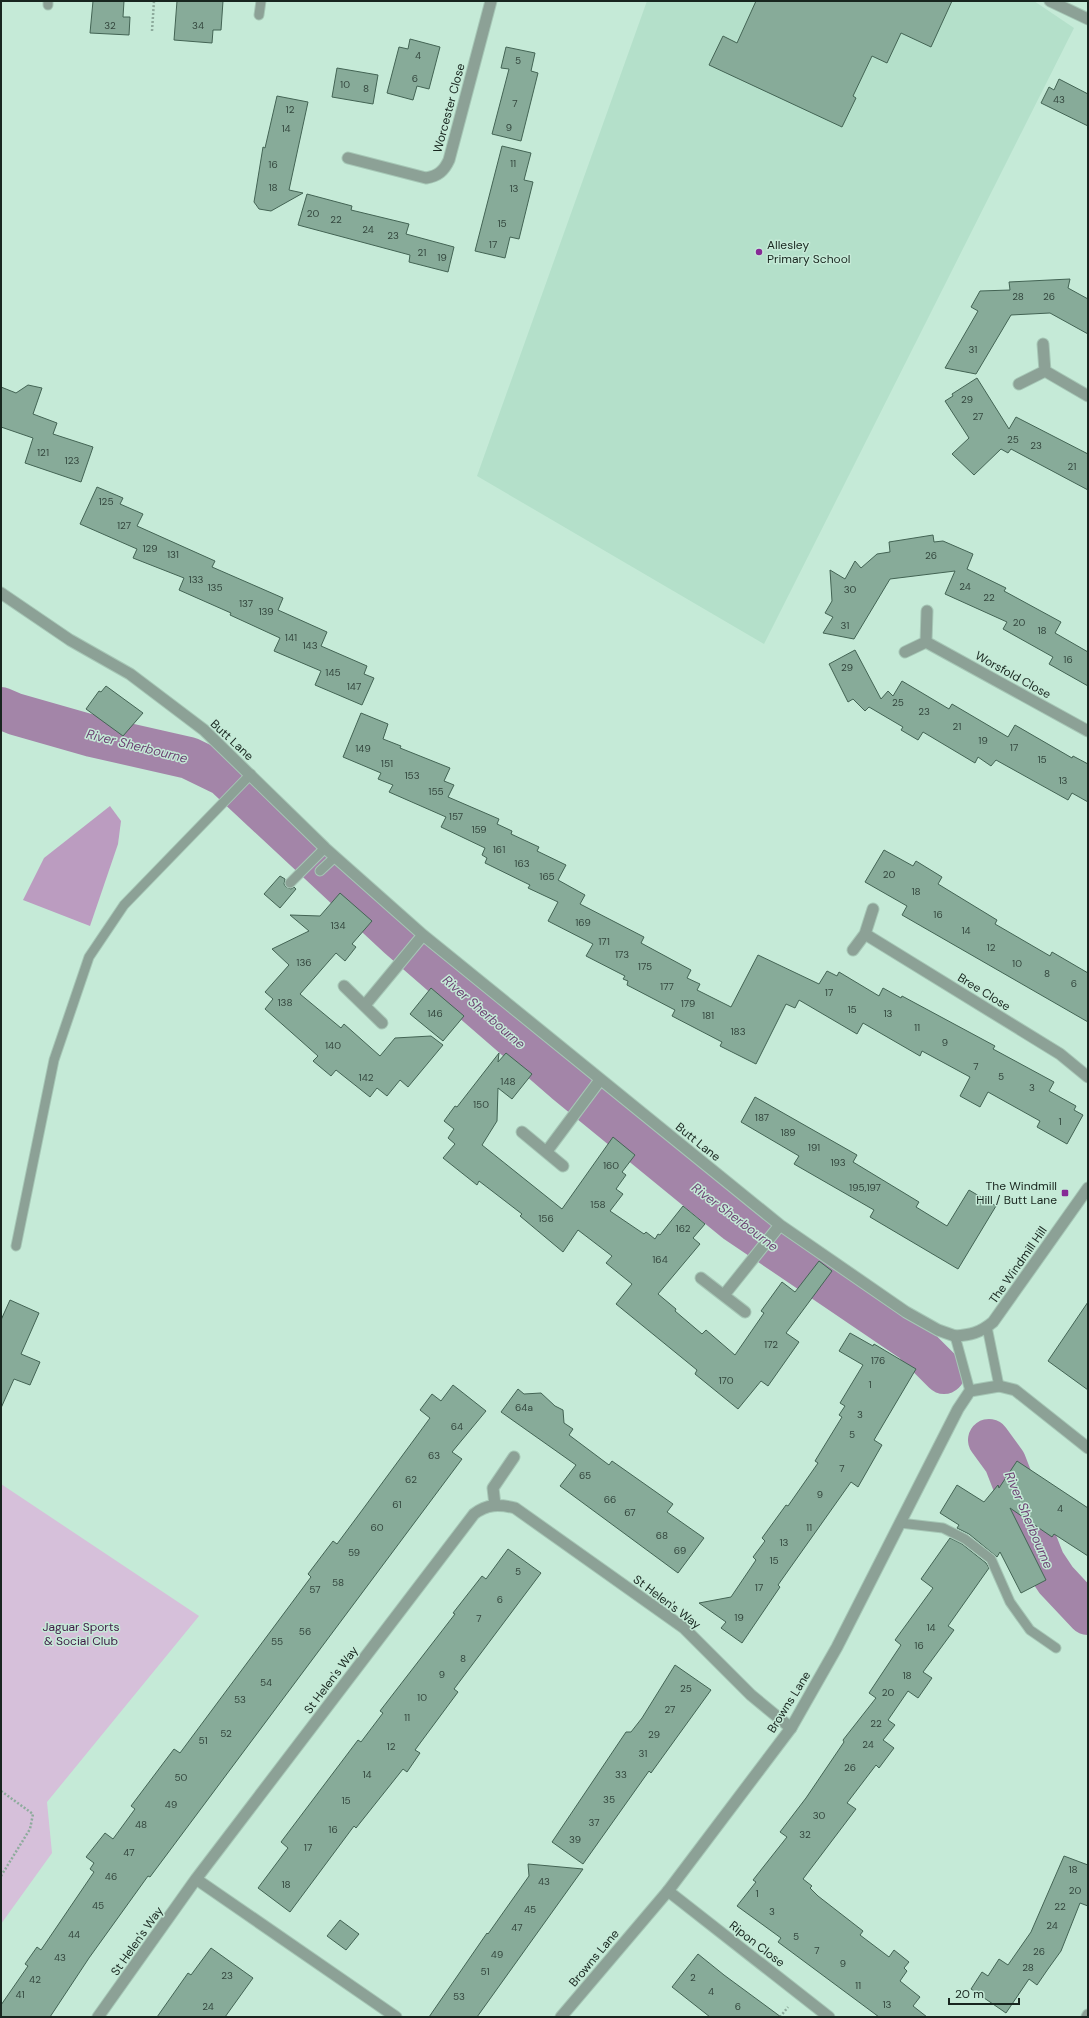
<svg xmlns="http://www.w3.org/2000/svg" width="1089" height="2018" viewBox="0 0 1089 2018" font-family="'DM Sans',sans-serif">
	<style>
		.built { fill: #b4e0ca }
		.green { fill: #d6c0da }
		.forest { fill: #bb9cc0 }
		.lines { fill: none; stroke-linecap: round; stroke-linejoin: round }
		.river { stroke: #a385a8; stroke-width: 42 }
		.building { fill: #87ab99; stroke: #436454 }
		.service-casing { stroke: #a6c7b6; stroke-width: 11 }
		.minor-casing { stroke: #a6c7b6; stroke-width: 13 }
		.tertiary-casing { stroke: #a6c7b6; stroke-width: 13 }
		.path { stroke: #8dab9c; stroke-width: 2.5; stroke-dasharray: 2 2; stroke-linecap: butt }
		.service { stroke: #8ca196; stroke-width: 9 }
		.minor { stroke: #8ca196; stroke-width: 11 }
		.tertiary { stroke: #8ca196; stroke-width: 11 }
		.poi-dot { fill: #862a96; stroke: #c5ead7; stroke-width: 1.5 }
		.labels { text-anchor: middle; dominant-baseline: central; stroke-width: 3; stroke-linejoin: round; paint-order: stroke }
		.number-label { font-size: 10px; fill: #34473e }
		.street-label { font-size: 12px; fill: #18261f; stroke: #c5ead7 }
		.poi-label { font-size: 12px; fill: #18261f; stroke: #c5ead7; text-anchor: start }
		.park-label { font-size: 12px; fill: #3e1745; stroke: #c5ead7 }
		.water-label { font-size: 13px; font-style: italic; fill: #6e4475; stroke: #c5ead7 }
	</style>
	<rect width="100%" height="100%" fill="#c5ead7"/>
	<path class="built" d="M647,1H1034L1074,28L764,644L477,476Z"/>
	<path class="green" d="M1,1484L199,1616L47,1802L52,1853L1,1924Z"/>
	<path class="forest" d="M110,806L121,821L118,844L90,926L23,900L44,858Z"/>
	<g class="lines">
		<path class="river" d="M1,708L15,714L92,736L189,758L224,775L398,937L565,1082L735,1221L912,1341L944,1373
			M989,1440L1005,1462L1044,1562L1056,1580L1088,1614"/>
	</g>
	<path class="building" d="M93,1H124L123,17H130L129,35L90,33Z
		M177,1H223L221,30H213L212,43L174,40Z
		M756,1H952L931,47L901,33L887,63L872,56L853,96L856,98L842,127L709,65L723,36L737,43Z
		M410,39L440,47L429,89L417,86L413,100L387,93L399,47L408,49Z
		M506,47L535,53L531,71L538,73L521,141L492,134L509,69L501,68Z
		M337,68L378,75L373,104L332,97Z
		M1059,79L1088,94V126L1041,103L1049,87L1054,90Z
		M277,96L308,102L289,190L303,193L271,211L259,209L254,202L263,147L265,148Z
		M502,146L531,153L524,180L533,182L519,239L510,237L505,258L475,251Z
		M307,194L352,206L351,210L409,224L406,234L454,247L448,272L409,262L410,255L298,225Z
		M1070,279L1068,288L1088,299V334L1050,313L1011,315L976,374L945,368L978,311L971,307L980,291L1010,290L1009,282Z
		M977,378L1009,429L1016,417L1088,454V490L1011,449L1008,453L1001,449L974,475L952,454L969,438L945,401L953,396L952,394Z
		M28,385L42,388L33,414L57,423L53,434L93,447L81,482L25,463L33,438L1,427V387L16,393Z
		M97,487L123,498L120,504L143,514L137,526L215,561L212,567L283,598L278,610L327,632L321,646L367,666L364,674L374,678L362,705L315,685L321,671L274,651L280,638L230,615L231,613L179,590L184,578L133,558L137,549L80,524Z
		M933,535L934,542L943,541L973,554L967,569L1006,588L1004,591L1061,622L1055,633L1088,652V686L1049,664L1053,657L1003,629L1007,622L945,594L955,571L890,579L854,639L823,633L833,617L825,613L832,601L830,570L845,579L855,561L861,568L877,554L890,552L889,542Z
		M855,650L881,699L888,691L893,696L902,681L949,709L952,704L1008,737L1015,725L1072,758L1073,756L1088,764V802L1072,793L1068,800L996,760L991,766L978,757L975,763L923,732L918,740L901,730L903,727L869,707L865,711L853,699L848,702L829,664Z
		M106,686L143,713L123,736L86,709L99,691L101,692Z
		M361,713L388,724L383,739L401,746L400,748L450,768L444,781L454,785L448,797L499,819L497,824L512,831L511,834L539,847L537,851L566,865L558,880L585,895L580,904L644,937L641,943L691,970L687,978L700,984L697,990L731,1007L758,955L819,984L827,971L837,976L839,972L879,996L883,988L901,998L902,996L995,1046L993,1049L1054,1082L1049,1091L1076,1106L1074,1110L1083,1115L1067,1144L1037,1127L1040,1121L988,1092L980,1107L960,1096L970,1077L922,1051L920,1056L863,1023L857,1034L799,1000L795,1008L786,1004L756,1064L720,1046L722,1042L672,1016L675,1010L627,985L628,981L623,979L625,976L586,956L593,944L548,921L558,902L528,888L530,885L485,863L487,858L482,855L485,848L441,827L446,817L389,792L393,785L378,779L381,773L343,757Z
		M884,850L913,866L916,861L942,877L938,884L997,920L995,924L1050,956L1052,952L1088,973V1022L902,915L907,906L865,882Z
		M280,876L285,879L284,884L286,887L291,889L294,887L296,889L280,908L264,894Z
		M340,893L372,921L352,944L356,947L345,961L336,953L300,994L341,1028L344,1024L380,1056L395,1038L431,1036L443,1045L408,1087L400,1080L387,1096L377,1088L370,1097L336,1070L331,1076L313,1061L318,1056L265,1009L273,999L265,992L289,965L272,949L309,931L290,915L320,916Z
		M431,988L464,1016L443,1041L410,1014Z
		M499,1053L498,1062L506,1053L532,1074L512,1099L498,1088L497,1121L482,1145L562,1209L613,1137L635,1155L622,1172L626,1175L616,1189L623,1194L610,1211L644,1234L646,1232L655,1239L658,1234L660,1235L683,1206L705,1224L693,1238L700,1244L658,1294L676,1309L675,1311L702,1334L706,1330L735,1355L764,1313L761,1311L782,1282L795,1292L819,1261L832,1271L786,1333L799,1342L768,1386L761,1381L738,1409L695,1374L697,1370L616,1304L632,1284L606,1263L612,1256L578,1230L563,1252L520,1216L522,1214L479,1181L477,1185L443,1158L455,1144L448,1138L454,1129L444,1121L455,1106L457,1107Z
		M755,1097L857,1155L853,1162L919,1202L916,1207L947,1226L969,1190L996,1206L958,1269L870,1217L874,1210L794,1164L799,1156L741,1122Z
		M10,1300L39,1313L21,1354L40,1362L30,1385L14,1379L1,1408V1320Z
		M1088,1302V1390L1048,1361Z
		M850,1333L873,1346L874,1344L916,1369L874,1440L882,1445L858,1487L851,1482L778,1585L780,1587L742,1643L721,1628L726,1622L699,1603L731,1597L756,1560L753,1557L765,1541L762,1538L786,1505L788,1506L818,1463L815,1461L842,1417L839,1415L845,1406L840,1403L863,1365L839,1351Z
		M453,1385L486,1411L452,1452L462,1459L150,1877L148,1876L89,1958L50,2017H1V2005L28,1966L25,1964L37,1947L41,1950L94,1872L90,1869L94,1863L86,1857L105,1833L113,1839L135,1809L131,1806L174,1749L180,1753L311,1577L308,1574L333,1541L337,1544L363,1509L430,1418L420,1410L432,1394L441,1401Z
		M518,1389L524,1394L541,1393L555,1406L563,1410L564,1423L573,1429L569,1435L609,1465L612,1461L673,1504L667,1512L704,1538L678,1573L560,1486L576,1465L501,1412Z
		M1017,1461L1088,1508V1556L1054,1534L1052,1537L1010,1508L1046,1580L1021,1593L1000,1552L997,1557L969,1534L957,1528L959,1525L940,1513L957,1485L984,1502L998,1485L999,1488Z
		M950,1538L962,1544L986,1563L989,1568L948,1626L954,1630L923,1672L932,1678L918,1698L908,1691L888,1720L895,1725L883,1740L894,1748L879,1768L876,1765L847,1803L856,1809L803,1879L812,1886L810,1888L818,1896L863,1931L860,1935L889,1957L894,1950L909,1962L904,1968L907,1971L900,1981L920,1997L913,2006L927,2017H879L778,1942L781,1938L737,1906L756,1882L753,1880L787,1837L780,1832L806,1798L844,1742L843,1740L876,1698L869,1693L901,1645L895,1640L933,1588L921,1579Z
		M508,1549L541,1573L454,1689L458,1692L415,1750L420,1753L407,1772L403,1769L356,1828L354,1826L290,1912L258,1888L288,1848L281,1842L358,1740L361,1742L383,1713L380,1711L455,1614L453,1613L482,1576L486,1579Z
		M675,1665L711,1690L651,1773L649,1771L583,1864L552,1842L626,1732H631L642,1718Z
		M1064,1856L1088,1865V1906L1080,1903L1061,1951L1048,1969L1037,1985L1029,1979L1006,2013L971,1989L982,1972L988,1976L999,1959L1008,1965L1031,1932Z
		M528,1864L583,1869L477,2017H429L487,1933L488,1934L529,1876Z
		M340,1920L359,1934L346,1950L327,1936Z
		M211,1948L253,1978L225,2017H157L188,1973L191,1975Z
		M698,1954L724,1975L781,2017H710L672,1987Z"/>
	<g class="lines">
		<g class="service-casing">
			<path id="service" d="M48,5V1
				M259,15L261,1
				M320,871L335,857
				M290,883L325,848
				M16,1246L54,1060L89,957L124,905L251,774
				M987,1327L999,1386
				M955,1336L970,1391
				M900,1523L943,1528L965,1539L991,1559L1010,1602L1030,1630L1056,1648"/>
		</g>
		<g class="minor-casing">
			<path id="minor" d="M1050,1L1088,19
				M348,158L426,178C438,176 444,171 449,160L491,1
				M1045,371L1088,396
				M1019,384L1045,371L1043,344
				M1,593L70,640L130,674L204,730L325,848L423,935L780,1225L906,1312L938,1330L955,1336
				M926,642L1088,731
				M905,652L926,642L927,611
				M865,934L1060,1054L1088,1077
				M853,950L865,934L873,909
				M344,986L382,1023
				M365,1005L423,935
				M522,1132L563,1166
				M547,1151L600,1080
				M701,1278L745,1312
				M724,1295L780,1225
				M999,1386L1015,1390L1088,1448
				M495,1505L493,1488L514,1457
				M196,1879L396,2017
				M668,1891L829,2017
				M98,2017L196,1879L474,1514C487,1504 499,1504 515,1508L684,1628L751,1695L791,1728
				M1087,2017L1088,2015"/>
		</g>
		<g class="tertiary-casing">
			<path id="tertiary" d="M955,1336C970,1335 980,1333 993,1322L1088,1188
				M561,2017L668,1891L791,1728L837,1647L958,1409L970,1391L999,1386"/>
		</g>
		<path class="path" d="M152,31L154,1
			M1,1791L33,1814L30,1829L1,1876
			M780,2017L788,2007"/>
		<use href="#service" class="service"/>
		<use href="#minor" class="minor"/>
		<use href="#tertiary" class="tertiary"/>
	</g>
	<g class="poi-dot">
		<circle cx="759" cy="252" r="4"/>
		<rect x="1061" y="1189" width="8" height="8" rx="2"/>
	</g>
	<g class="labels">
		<g class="number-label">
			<text x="110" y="25">32</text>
			<text x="198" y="25">34</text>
			<text x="418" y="55">4</text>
			<text x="518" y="60">5</text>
			<text x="415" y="78">6</text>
			<text x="345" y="84">10</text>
			<text x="366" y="88">8</text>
			<text x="1059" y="99">43</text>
			<text x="515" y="103">7</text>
			<text x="290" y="109">12</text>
			<text x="509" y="127">9</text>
			<text x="286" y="128">14</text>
			<text x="513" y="163">11</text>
			<text x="273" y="164">16</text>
			<text x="273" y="187">18</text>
			<text x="514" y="188">13</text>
			<text x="313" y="213">20</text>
			<text x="336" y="219">22</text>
			<text x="502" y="223">15</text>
			<text x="368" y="229">24</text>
			<text x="393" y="235">23</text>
			<text x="493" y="244">17</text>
			<text x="422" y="252">21</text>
			<text x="442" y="257">19</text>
			<text x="1018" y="296">28</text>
			<text x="1049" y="296">26</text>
			<text x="973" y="349">31</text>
			<text x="967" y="399">29</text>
			<text x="978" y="416">27</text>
			<text x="1013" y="439">25</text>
			<text x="1036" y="445">23</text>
			<text x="43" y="452">121</text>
			<text x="72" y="460">123</text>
			<text x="1072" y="466">21</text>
			<text x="106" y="501">125</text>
			<text x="124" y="525">127</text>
			<text x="150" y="548">129</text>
			<text x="173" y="554">131</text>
			<text x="931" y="555">26</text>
			<text x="196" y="579">133</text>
			<text x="965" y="586">24</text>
			<text x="215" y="587">135</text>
			<text x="850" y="589">30</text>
			<text x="989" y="597">22</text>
			<text x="246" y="603">137</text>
			<text x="266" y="611">139</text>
			<text x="1019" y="622">20</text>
			<text x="845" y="625">31</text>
			<text x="1042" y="630">18</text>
			<text x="291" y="637">141</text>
			<text x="310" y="645">143</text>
			<text x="1068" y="659">16</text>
			<text x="847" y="667">29</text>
			<text x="333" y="672">145</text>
			<text x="354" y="686">147</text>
			<text x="898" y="702">25</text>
			<text x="924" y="711">23</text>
			<text x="957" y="726">21</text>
			<text x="983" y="740">19</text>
			<text x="1014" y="747">17</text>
			<text x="363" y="748">149</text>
			<text x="1042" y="759">15</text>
			<text x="387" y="763">151</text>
			<text x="412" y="775">153</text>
			<text x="1063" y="780">13</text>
			<text x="436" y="791">155</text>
			<text x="456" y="816">157</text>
			<text x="479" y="829">159</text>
			<text x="499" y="849">161</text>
			<text x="522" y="863">163</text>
			<text x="889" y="874">20</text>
			<text x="547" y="876">165</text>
			<text x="916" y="891">18</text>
			<text x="938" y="914">16</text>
			<text x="583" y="922">169</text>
			<text x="338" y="925">134</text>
			<text x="966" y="930">14</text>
			<text x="604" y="941">171</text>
			<text x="991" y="947">12</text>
			<text x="622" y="954">173</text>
			<text x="304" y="962">136</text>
			<text x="1017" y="963">10</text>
			<text x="645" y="966">175</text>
			<text x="1047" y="973">8</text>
			<text x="1074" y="983">6</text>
			<text x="667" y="986">177</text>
			<text x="829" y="992">17</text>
			<text x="285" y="1002">138</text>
			<text x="688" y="1003">179</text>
			<text x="852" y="1009">15</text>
			<text x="435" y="1013">146</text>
			<text x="888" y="1013">13</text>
			<text x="708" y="1015">181</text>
			<text x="917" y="1027">11</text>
			<text x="738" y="1031">183</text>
			<text x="945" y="1042">9</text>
			<text x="333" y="1045">140</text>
			<text x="976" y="1066">7</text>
			<text x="1001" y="1076">5</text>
			<text x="366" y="1077">142</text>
			<text x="508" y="1081">148</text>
			<text x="1032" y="1087">3</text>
			<text x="481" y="1104">150</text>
			<text x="762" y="1117">187</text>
			<text x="1060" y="1121">1</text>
			<text x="788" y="1132">189</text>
			<text x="814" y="1147">191</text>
			<text x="838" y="1162">193</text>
			<text x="611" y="1165">160</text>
			<text x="865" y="1187">195,197</text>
			<text x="598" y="1204">158</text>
			<text x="546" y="1218">156</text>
			<text x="683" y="1228">162</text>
			<text x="660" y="1259">164</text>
			<text x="771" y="1344">172</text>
			<text x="878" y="1360">176</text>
			<text x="726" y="1380">170</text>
			<text x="870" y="1384">1</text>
			<text x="524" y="1407">64a</text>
			<text x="860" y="1414">3</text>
			<text x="457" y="1426">64</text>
			<text x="852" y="1434">5</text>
			<text x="434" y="1455">63</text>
			<text x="842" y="1468">7</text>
			<text x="585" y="1475">65</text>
			<text x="411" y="1479">62</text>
			<text x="820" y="1494">9</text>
			<text x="610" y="1499">66</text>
			<text x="397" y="1504">61</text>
			<text x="1060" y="1508">4</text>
			<text x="630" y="1512">67</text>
			<text x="377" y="1527">60</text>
			<text x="809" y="1527">11</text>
			<text x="662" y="1535">68</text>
			<text x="784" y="1542">13</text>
			<text x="680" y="1550">69</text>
			<text x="354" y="1552">59</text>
			<text x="774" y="1560">15</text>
			<text x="518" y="1571">5</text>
			<text x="338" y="1582">58</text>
			<text x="759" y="1587">17</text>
			<text x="315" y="1589">57</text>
			<text x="500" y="1599">6</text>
			<text x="739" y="1617">19</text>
			<text x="479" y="1618">7</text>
			<text x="931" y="1627">14</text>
			<text x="305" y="1631">56</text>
			<text x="277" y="1641">55</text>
			<text x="919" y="1645">16</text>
			<text x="463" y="1658">8</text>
			<text x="442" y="1674">9</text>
			<text x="907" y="1675">18</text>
			<text x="266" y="1682">54</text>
			<text x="686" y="1688">25</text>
			<text x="888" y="1692">20</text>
			<text x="422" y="1697">10</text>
			<text x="240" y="1699">53</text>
			<text x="670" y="1709">27</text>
			<text x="407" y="1717">11</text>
			<text x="876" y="1723">22</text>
			<text x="226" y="1733">52</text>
			<text x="654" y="1734">29</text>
			<text x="203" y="1740">51</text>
			<text x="868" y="1744">24</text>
			<text x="391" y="1746">12</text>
			<text x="643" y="1753">31</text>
			<text x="850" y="1767">26</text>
			<text x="367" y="1774">14</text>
			<text x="621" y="1774">33</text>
			<text x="181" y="1777">50</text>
			<text x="609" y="1799">35</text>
			<text x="346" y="1800">15</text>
			<text x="171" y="1804">49</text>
			<text x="819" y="1815">30</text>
			<text x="594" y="1822">37</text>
			<text x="141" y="1824">48</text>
			<text x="333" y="1829">16</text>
			<text x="805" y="1834">32</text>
			<text x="575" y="1839">39</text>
			<text x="308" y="1847">17</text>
			<text x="129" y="1852">47</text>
			<text x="1073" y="1869">18</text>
			<text x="111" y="1876">46</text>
			<text x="544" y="1881">43</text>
			<text x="286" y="1884">18</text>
			<text x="1075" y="1890">20</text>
			<text x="757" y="1893">1</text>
			<text x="98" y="1905">45</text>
			<text x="1060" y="1906">22</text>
			<text x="530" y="1909">45</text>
			<text x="772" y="1911">3</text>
			<text x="1052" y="1925">24</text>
			<text x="517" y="1927">47</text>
			<text x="74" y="1934">44</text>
			<text x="796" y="1936">5</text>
			<text x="817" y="1950">7</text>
			<text x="1039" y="1951">26</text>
			<text x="497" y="1954">49</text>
			<text x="60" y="1957">43</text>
			<text x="843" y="1963">9</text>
			<text x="1028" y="1967">28</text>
			<text x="485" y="1971">51</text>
			<text x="227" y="1975">23</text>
			<text x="693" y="1977">2</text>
			<text x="35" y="1979">42</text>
			<text x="858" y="1985">11</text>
			<text x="711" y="1991">4</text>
			<text x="20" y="1994">41</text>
			<text x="459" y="1996">53</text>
			<text x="887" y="2004">13</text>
			<text x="208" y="2006">24</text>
			<text x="738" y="2006">6</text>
		</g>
		<g class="street-label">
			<text transform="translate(449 108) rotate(-75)">Worcester Close</text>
			<text transform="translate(1013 675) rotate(29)">Worsfold Close</text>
			<text transform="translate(232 740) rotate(43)">Butt Lane</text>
			<text transform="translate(984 992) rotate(32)">Bree Close</text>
			<text transform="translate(698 1142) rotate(39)">Butt Lane</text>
			<text transform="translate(1018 1265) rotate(-55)">The Windmill Hill</text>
			<text transform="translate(667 1602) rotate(37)">St Helen's Way</text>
			<text transform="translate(331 1680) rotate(-53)">St Helen's Way</text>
			<text transform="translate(789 1702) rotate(-58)">Browns Lane</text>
			<text transform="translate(137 1941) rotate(-55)">St Helen's Way</text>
			<text transform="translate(757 1944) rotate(38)">Ripon Close</text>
			<text transform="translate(594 1958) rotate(-50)">Browns Lane</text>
		</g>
		<g class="poi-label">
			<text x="767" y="245">Allesley<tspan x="767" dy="14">Primary School</tspan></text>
			<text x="1057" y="1186" text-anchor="end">The Windmill<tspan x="1057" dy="14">Hill / Butt Lane</tspan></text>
		</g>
		<g class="park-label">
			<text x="81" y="1627">Jaguar Sports<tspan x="81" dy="14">&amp; Social Club</tspan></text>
		</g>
		<g class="water-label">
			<text transform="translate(137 746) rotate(14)">River Sherbourne</text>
			<text transform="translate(484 1012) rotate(41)">River Sherbourne</text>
			<text transform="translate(735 1217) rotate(37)">River Sherbourne</text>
			<text transform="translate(1029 1520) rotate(67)">River Sherbourne</text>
		</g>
	</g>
	<rect width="1089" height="2018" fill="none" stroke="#18261f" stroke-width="4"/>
	<path d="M949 1998v6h70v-6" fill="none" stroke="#18261f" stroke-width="2"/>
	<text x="955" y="1998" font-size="12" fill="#18261f" stroke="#c5ead7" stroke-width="3" paint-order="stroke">20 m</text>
</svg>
